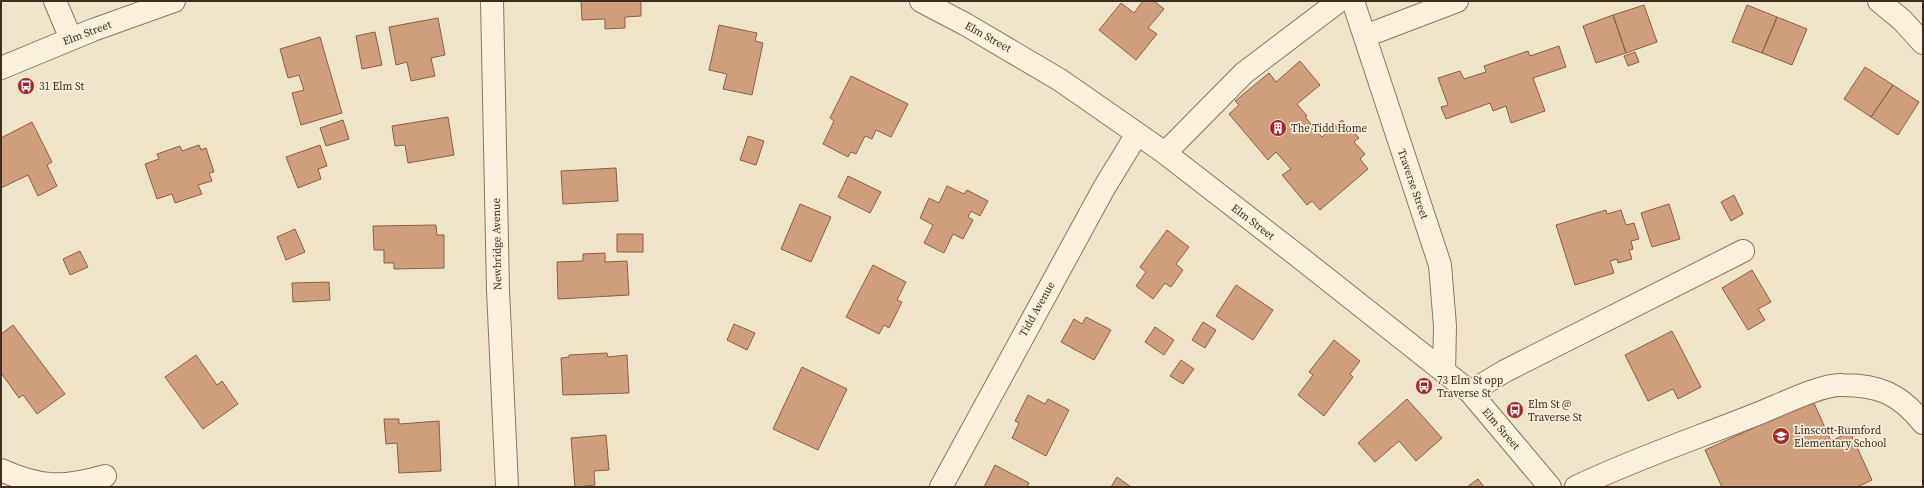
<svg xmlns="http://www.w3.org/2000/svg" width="1924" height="488" viewBox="0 0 1924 488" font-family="'Source Serif 4',serif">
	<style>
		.building { fill: #cf9f7d; stroke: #8d5f41 }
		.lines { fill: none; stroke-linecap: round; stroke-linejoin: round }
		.minor-casing { stroke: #8d765c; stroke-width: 24 }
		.minor { stroke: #faf1dc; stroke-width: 22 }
		.labels { text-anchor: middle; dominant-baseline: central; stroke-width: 3.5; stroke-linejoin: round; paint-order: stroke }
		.street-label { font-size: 11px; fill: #3d2e20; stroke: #f7eed8 }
		.poi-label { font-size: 11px; fill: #3d2e20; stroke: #f7eed8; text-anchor: start }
	</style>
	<rect width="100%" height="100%" fill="#f0e4c8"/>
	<path class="building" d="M581,1H641V16L625,17V28L605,29V19L582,20Z
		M1143,1H1154L1164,9L1148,28L1157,34L1136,60L1099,30L1121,3L1134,13Z
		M1644,5L1657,42L1626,53L1613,15Z
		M1747,5L1777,17L1762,53L1732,42Z
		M1613,15L1626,53L1596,63L1583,26Z
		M1777,17L1807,29L1792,65L1762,53Z
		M438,18L445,55L431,58L435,76L411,81L407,62L396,65L389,27Z
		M719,25L757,33L755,41L763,43L752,95L723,89L727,74L709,70Z
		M375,32L382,65L362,69L356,36Z
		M320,37L342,113L301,125L292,93L304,90L299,75L288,78L280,49Z
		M1559,46L1566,67L1533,78L1545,111L1511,123L1506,106L1493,111L1490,103L1446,119L1441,107L1448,105L1438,78L1460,71L1464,79L1486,72L1484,66L1528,51L1530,56Z
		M1635,52L1639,62L1628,66L1624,56Z
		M1300,61L1320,85L1297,104L1307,116L1305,117L1322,137L1342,120L1359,138L1354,142L1365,154L1360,159L1368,169L1320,210L1312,201L1307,205L1282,175L1291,169L1276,152L1268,160L1229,114L1239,105L1235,101L1269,73L1276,82Z
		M1865,67L1893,85L1871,117L1844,99Z
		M851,76L908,104L891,137L876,130L872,139L865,136L856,154L851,152L848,157L823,144L834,121L830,118Z
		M1893,85L1919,102L1898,135L1871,117Z
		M448,117L454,155L408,163L405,145L395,146L392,126Z
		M343,120L349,139L326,146L320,128Z
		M32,122L52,162L47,165L57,186L38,196L28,175L1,188V138Z
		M748,136L764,141L756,165L740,160Z
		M199,145L201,150L206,148L214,172L209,173L212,181L198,185L202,194L175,203L172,194L157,199L145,164L159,159L157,154L180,146L182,151Z
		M320,145L327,166L318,169L321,179L298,188L286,157Z
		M616,168L618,201L563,204L561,171Z
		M848,176L881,192L870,213L838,197Z
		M947,186L964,194L967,190L988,201L980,216L971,211L968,217L973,220L963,239L953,234L944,253L924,243L933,225L920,218L929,198L939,203Z
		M1734,195L1743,214L1731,221L1721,202Z
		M800,204L831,217L811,262L781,249Z
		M1669,204L1680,239L1652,247L1641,213Z
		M1606,210L1607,214L1621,210L1626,225L1634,223L1639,239L1631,241L1633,249L1629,250L1632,259L1618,263L1617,259L1610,261L1614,273L1575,285L1556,225Z
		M436,225L437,235H444V268L394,269V263H384V250H374L373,226Z
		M295,229L305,252L286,260L277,237Z
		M1167,230L1189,247L1176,264L1183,270L1171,287L1165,283L1153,299L1136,286L1146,272L1140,267Z
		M617,234H643V252H617Z
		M80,251L88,267L70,275L63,259Z
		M605,253V262L627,261L629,295L558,299L557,262L583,261V254Z
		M873,265L906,282L897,300L902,302L889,328L884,325L879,334L846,317Z
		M1752,270L1771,302L1758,309L1765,320L1748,330L1722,288Z
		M329,282L330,300L293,302L292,283Z
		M1236,285L1273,310L1253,340L1216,316Z
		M1086,317L1111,330L1094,360L1061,342L1074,319L1082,324Z
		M1203,322L1216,330L1205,348L1192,340Z
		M734,324L755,333L747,350L727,340Z
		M13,325L65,394L37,414L23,395L19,398L1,373V334Z
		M1155,327L1174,340L1164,355L1145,342Z
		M1672,331L1701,387L1678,399L1673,389L1648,401L1625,355Z
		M1334,340L1360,361L1350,374L1353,377L1324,416L1298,395L1313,375L1309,372Z
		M607,353L608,357L627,355L629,393L563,395L561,358L569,357V355Z
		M196,355L217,385L222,381L238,404L203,429L165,377Z
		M1181,360L1194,369L1183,384L1170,376Z
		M802,367L847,389L818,450L773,429Z
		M1028,395L1045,404L1048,399L1069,410L1046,456L1012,438L1019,423L1015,421Z
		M1407,399L1442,438L1416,461L1399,441L1375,462L1358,443Z
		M1813,401L1831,441L1850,432L1872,480L1857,487H1722L1705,450Z
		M384,419H399V424L439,421L441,471L399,473L397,443L386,444Z
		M606,435L609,470L594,471L595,485L575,487L571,438Z
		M995,465L1029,483L1027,487H984Z
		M1117,477L1131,487H1111Z
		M1478,479L1484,487H1467Z"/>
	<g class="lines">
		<g class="minor-casing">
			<path id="minor" d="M55,1L71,39
				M492,1L498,290L507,487
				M921,1L965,24L1060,80L1165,153L1298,256L1470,392L1550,487
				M1353,1L1440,265L1445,326L1444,372
				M1879,1L1902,20L1923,43
				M1365,36L1457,1
				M1,68L93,30L174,1
				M1165,153L1244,73L1339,1
				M1470,392L1505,371L1743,251
				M1,470C41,488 63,488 105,476
				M941,487L1104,188L1137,134
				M1576,487C1636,458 1700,437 1762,412C1782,404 1822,384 1842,385C1879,385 1900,394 1923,423"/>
		</g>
		<use href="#minor" class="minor"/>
	</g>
	<defs>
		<g id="bus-disc" transform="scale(0.9)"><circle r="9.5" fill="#9e2a2b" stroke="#f7eed8"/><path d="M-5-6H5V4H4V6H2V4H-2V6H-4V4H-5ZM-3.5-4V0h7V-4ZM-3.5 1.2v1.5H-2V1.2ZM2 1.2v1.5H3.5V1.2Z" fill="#fff"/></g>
		<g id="building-disc" transform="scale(0.9)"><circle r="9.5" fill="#9e2a2b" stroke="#f7eed8"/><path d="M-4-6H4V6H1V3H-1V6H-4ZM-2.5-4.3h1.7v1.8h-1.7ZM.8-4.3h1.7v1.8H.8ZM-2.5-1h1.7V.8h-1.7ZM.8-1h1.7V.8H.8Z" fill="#fff"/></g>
		<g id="school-disc" transform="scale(0.9)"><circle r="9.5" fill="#9e2a2b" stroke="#f7eed8"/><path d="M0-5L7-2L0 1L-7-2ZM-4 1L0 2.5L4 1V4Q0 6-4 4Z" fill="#fff"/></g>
	</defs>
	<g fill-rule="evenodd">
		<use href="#bus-disc" x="26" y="86"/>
		<use href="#building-disc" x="1278" y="128"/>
		<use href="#bus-disc" x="1424" y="386"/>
		<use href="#bus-disc" x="1515" y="410"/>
		<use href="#school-disc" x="1781" y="436"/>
	</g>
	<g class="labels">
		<g class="street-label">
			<text transform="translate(87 33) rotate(-21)">Elm Street</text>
			<text transform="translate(988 37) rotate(29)">Elm Street</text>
			<text transform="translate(1413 184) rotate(71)">Traverse Street</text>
			<text transform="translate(1253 222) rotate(37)">Elm Street</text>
			<text transform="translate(497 244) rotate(-91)">Newbridge Avenue</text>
			<text transform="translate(1037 309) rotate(-61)">Tidd Avenue</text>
			<text transform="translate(1501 429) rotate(49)">Elm Street</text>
		</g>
		<g class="poi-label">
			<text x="39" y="86">31 Elm St</text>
			<text x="1291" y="128">The Tidd Home</text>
			<text x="1437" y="380">73 Elm St opp<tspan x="1437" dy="13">Traverse St</tspan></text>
			<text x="1528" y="404">Elm St @<tspan x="1528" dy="13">Traverse St</tspan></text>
			<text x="1794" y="430">Linscott-Rumford<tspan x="1794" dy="13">Elementary School</tspan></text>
		</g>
	</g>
	<rect width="1924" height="488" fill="none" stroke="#3d2e20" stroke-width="4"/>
</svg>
